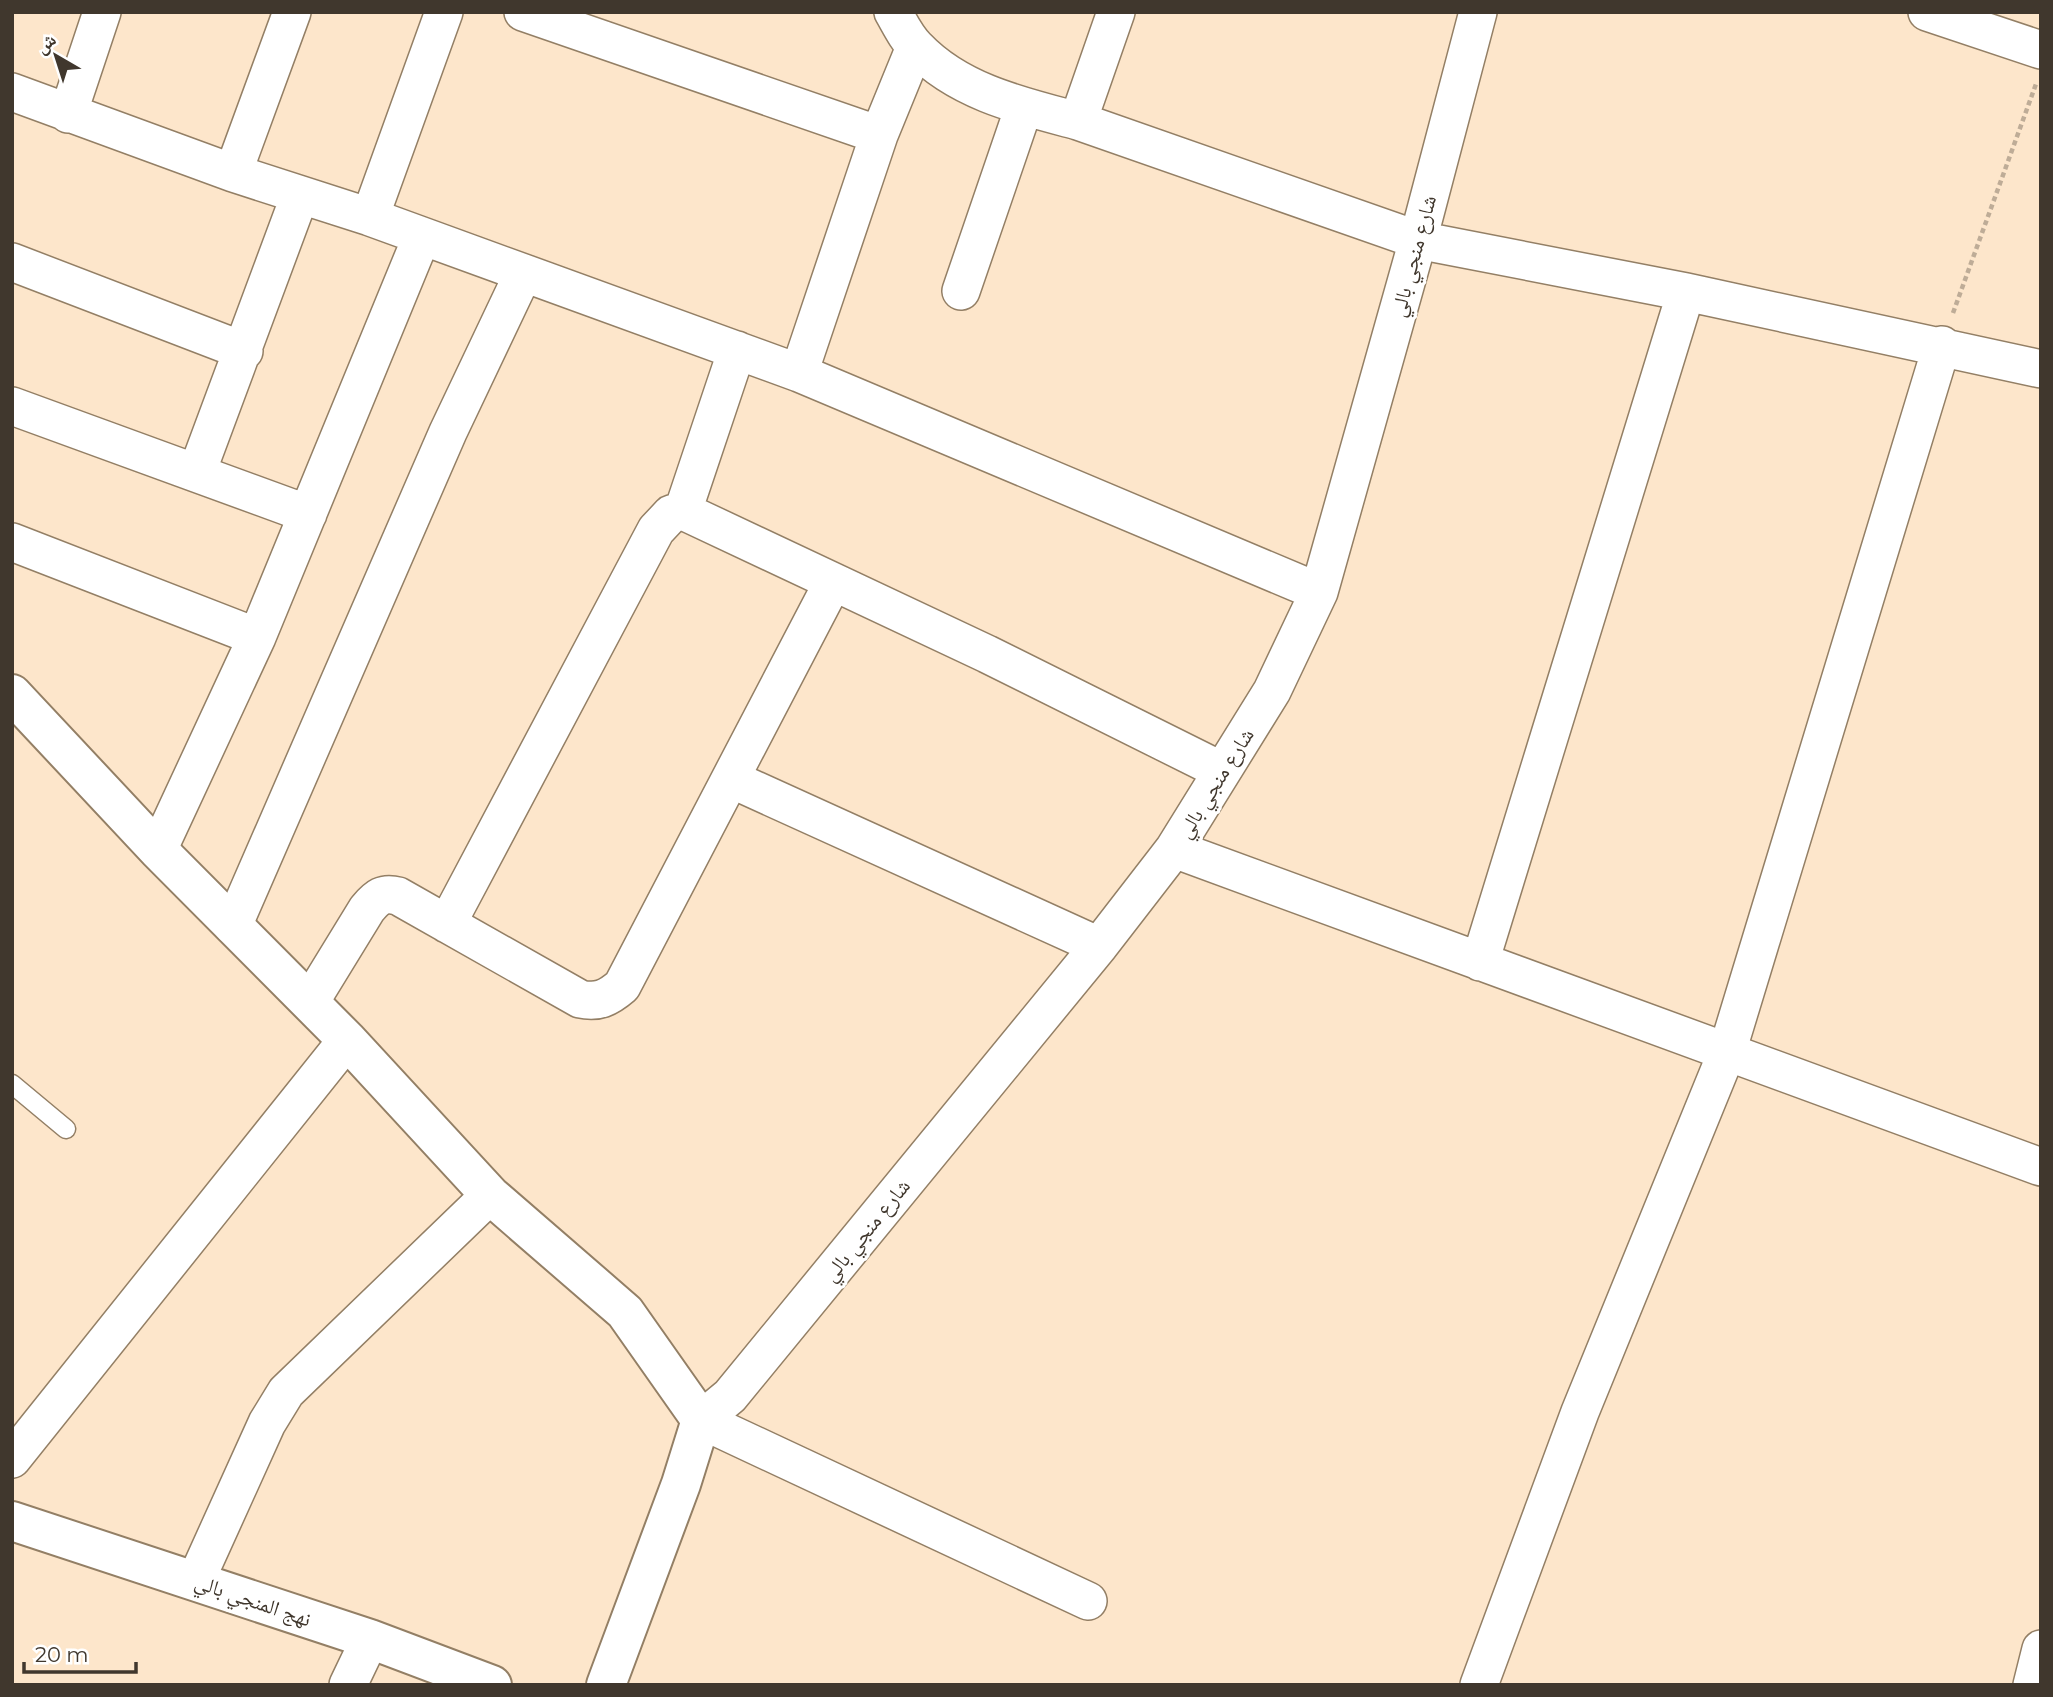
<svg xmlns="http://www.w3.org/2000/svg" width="2053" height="1697" viewBox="0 0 2053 1697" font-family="Montserrat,'Noto Naskh Arabic',sans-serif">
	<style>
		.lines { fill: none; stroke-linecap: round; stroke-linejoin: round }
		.lane-casing { stroke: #937f65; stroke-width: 21 }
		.street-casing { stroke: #937f65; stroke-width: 40 }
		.secondary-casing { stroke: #937f65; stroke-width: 42 }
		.path { stroke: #beac97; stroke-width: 4.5; stroke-dasharray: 5 3.5; stroke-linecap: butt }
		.lane { stroke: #fff; stroke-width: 18 }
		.street { stroke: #fff; stroke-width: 37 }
		.secondary { stroke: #fff; stroke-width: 38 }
		.labels { text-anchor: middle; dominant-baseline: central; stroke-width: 6; stroke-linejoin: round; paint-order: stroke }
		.street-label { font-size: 21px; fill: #40372d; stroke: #fff }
	</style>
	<rect width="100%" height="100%" fill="#fde6cb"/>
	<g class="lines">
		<g class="lane-casing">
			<path id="lane" d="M12,1084L66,1129"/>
		</g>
		<g class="street-casing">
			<path id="street" d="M523,12L879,135
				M893,12C900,24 907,39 917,48C959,92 1021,106 1078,121L1418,240L1686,292L2041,369
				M1927,12L2041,50
				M12,92L233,173L370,217L799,373L1319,592
				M68,114L102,12
				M1078,121L1116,12
				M233,173L292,12
				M370,217L444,12
				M12,262L244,351
				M961,291L1024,107
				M799,373L879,135L915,47
				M12,406L308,514
				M197,472L300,195
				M683,511L737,350
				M12,542L257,637
				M731,779L1099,946
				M1174,849L2041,1167
				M158,850L257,637L422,236
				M447,924L656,530L671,514L683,511L987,654L1222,771
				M233,926L448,432L523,274
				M1480,962L1686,292
				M310,1002L367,909C377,897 383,892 398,896L580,999C598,1003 608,998 622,986L833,582
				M12,1459L347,1040
				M196,1580L267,1423L286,1392L490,1195
				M1088,1601L701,1420L730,1396L1099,946L1174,849L1272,691L1319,592L1418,240L1478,12
				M348,1685L370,1639
				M1479,1685L1580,1412L1727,1052L1942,345
				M2032,1685L2041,1649"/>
		</g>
		<g class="secondary-casing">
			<path id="secondary" d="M12,694L158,850L347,1040L490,1195L625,1312L701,1420L681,1484L606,1685
				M12,1521L370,1639L492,1685"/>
		</g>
		<path class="path" d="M1953,313L2036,84"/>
		<use href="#lane" class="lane"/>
		<use href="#street" class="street"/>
		<use href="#secondary" class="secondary"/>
	</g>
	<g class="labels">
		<g class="street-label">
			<text transform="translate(1413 256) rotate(-75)">شارع منجي بالي</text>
			<text transform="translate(1215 783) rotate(-58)">شارع منجي بالي</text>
			<text transform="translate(866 1230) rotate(-51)">شارع منجي بالي</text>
			<text transform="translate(253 1600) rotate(19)">نهج المنجي بالي</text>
		</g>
	</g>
	<rect width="2053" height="1697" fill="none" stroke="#40372d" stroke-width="28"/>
	<g transform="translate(56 56) rotate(321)" stroke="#ffffff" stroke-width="5" paint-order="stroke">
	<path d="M0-5L12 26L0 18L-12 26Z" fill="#40372d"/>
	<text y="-10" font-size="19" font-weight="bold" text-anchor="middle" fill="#40372d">ش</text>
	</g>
	<path d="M24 1662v10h112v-10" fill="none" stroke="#40372d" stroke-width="3.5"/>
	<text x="35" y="1662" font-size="21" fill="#40372d" stroke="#ffffff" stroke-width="5" paint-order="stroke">20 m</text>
</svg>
